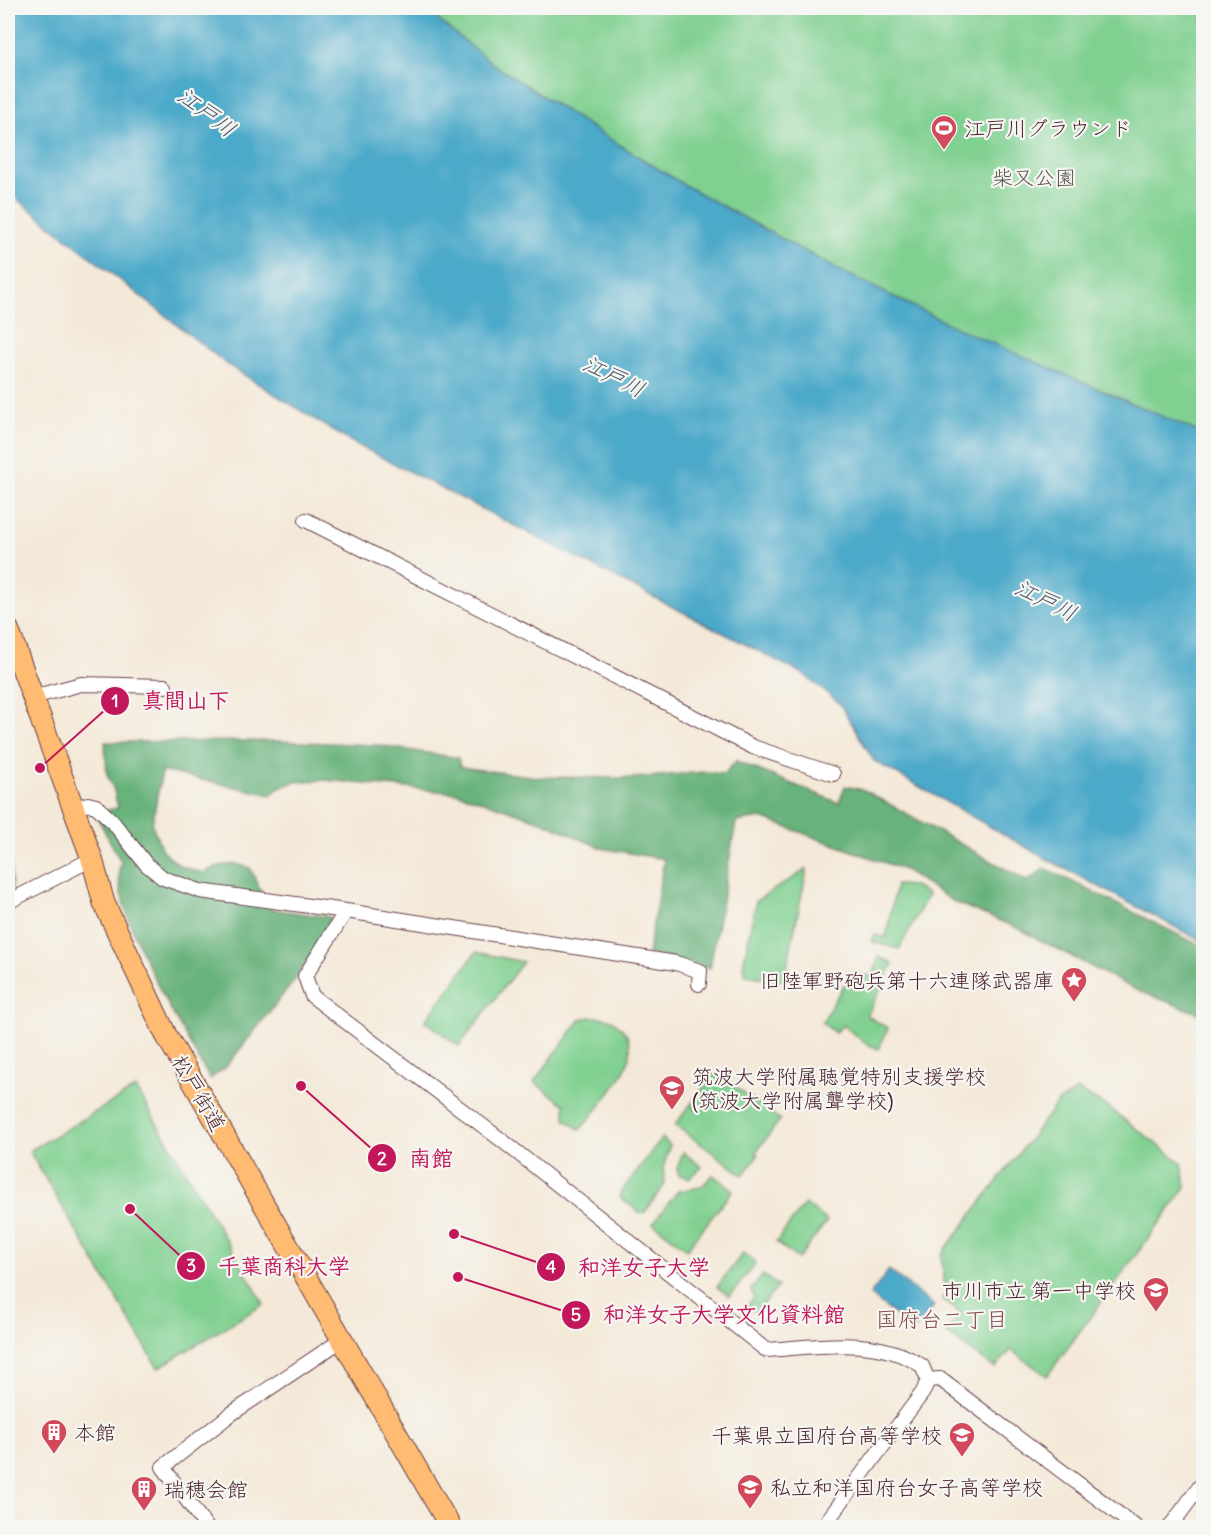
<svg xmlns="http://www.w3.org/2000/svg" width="1211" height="1535" viewBox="0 0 1211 1535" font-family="Delius,'Klee One',sans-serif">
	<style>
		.green { fill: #80d091; stroke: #65785e; stroke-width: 1.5 }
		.forest { fill: #68b27b; stroke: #596853; stroke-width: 1.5 }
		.water { fill: #4ba9c9; stroke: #4a647a; stroke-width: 1.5 }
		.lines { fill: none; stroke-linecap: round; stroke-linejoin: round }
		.minor-casing { stroke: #643d45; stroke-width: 16 }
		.primary-casing { stroke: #643d45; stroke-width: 23 }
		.minor { stroke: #fff; stroke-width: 14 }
		.primary { stroke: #ffbb71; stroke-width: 21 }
		.labels { text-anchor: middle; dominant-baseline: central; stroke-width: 4.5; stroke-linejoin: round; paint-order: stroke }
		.poi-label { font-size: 21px; fill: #4a1f2b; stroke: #f6f6f2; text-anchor: start }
		.park-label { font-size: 21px; fill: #5a544a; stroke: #f6f6f2 }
		.street-label { font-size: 21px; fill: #4a1f2b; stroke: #f6f6f2 }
		.water-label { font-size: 22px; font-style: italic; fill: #4a566a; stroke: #f6f6f2 }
		.neighbourhood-label { font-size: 22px; fill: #874d4e; stroke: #f6f6f2 }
		.leader { fill: none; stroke: #c2185b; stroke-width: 2 }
		.callout-dot { fill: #c2185b; stroke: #f6f6f2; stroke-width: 2 }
		.mark-label { font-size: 18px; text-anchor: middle; font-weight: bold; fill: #fff }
		.callout-label { font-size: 22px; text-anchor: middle; font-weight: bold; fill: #c2185b; stroke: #f6f6f2; stroke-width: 4.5; stroke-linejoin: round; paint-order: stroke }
	</style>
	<rect width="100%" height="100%" fill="#f6f6f2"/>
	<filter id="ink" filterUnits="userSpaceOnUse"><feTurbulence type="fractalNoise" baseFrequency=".0167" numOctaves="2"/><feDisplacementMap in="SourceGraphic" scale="12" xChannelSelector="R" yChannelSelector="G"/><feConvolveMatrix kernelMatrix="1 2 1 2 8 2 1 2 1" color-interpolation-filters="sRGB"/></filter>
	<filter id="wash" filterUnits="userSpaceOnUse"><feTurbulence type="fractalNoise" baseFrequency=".008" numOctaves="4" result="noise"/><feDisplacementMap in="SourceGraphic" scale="24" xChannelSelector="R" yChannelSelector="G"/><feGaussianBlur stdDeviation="1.35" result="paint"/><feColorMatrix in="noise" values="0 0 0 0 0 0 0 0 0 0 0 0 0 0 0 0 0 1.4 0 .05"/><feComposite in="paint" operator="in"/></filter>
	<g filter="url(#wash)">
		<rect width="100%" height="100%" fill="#f4e9d8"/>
		<path class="green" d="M423,8H1203V434L957,328L833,267L686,186L592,128L497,67Z
			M8,845H10L12,893L8,895Z
			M807,869L784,981L746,975L743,966L756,901Z
			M896,885L914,886L928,895L899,949L872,942L874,935L886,937Z
			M476,952L523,962L459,1046L425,1021Z
			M879,957L893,963L867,1016L888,1028L879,1049L865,1043L843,1025L835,1033L822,1022L851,973L873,976Z
			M591,1017C606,1017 613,1018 623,1030C649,1059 598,1106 580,1130L565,1119V1105L534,1082L581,1019Z
			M715,1072L780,1120L756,1152L758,1155L743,1175L675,1125L690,1105L697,1110L691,1104Z
			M136,1088L264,1304L158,1368L29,1151Z
			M1077,1090L1106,1106L1182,1163L1186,1187L1047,1376L1011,1350L995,1368L946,1333L961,1314L942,1299L946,1294L941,1255L1058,1102Z
			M662,1138L670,1145L663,1168L665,1184L645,1212L640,1213L621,1198L620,1193Z
			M683,1152L702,1167L690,1178L679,1175L677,1169Z
			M713,1175L733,1190L687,1249L653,1223L678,1191L701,1187Z
			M805,1204L827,1221L798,1259L776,1242Z
			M743,1253L756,1263L730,1296L717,1287Z
			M763,1275L778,1286L757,1313L747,1306L754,1298L751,1290Z"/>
		<path class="forest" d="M279,741L377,745L458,758L460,767L537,777L634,778L705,772L724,774L736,761L839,803L845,786L864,790L1027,881L1045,868L1203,947V1015L1136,990L1017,928L954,902L905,870L761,818L736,822L710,968L648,954L664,859L601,848L544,822L458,793L325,780L295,782L280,787L271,795L162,771L152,824L162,850L180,866L204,873L218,866L236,864L250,868L269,909L330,917L331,926L294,981L225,1068L210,1079C186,1037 105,904 121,862L95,813L118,808L113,787L107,775L105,742Z"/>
		<path class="water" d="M8,8H423L497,67L592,128L686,186L833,267L957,328L1203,434V942L1045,858L874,761L840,704L803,674L348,440L228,365L8,192Z
			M889,1270L934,1306L914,1330L870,1295Z"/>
	</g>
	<g filter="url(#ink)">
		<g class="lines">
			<g class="minor-casing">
				<path id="minor" d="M306,520L753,747L833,774
					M33,697L81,684L165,686
					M73,809L88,804L96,806L112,821L146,864L163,878L200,891L346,911L676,963L700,971L699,984
					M8,902L92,859
					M346,911L305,976L312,996L504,1142L766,1350C817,1347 877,1335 922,1366L928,1380L923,1392L822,1528
					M928,1380L940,1379L1137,1528
					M207,1528L163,1467L231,1414L343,1339
					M1169,1528L1204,1481"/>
			</g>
			<g class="primary-casing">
				<path id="primary" d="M8,629L92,859L104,903L166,1035L451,1528"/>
			</g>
			<use href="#minor" class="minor"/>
			<use href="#primary" class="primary"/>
		</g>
	</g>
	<defs>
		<g id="stadium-pin" transform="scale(1.35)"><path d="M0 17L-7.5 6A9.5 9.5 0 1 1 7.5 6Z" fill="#d1495b" stroke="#f6f6f2"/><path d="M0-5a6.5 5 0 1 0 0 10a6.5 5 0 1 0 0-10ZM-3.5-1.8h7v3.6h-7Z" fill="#fff"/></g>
		<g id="sight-pin" transform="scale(1.35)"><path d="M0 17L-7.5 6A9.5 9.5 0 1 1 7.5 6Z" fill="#d1495b" stroke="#f6f6f2"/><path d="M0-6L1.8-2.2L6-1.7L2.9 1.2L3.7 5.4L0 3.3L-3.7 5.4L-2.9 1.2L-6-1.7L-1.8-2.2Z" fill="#fff"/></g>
		<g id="school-pin" transform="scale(1.35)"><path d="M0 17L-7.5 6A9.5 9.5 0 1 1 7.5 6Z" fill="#d1495b" stroke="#f6f6f2"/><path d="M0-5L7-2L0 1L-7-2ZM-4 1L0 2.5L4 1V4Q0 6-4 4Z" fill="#fff"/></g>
		<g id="building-pin" transform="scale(1.35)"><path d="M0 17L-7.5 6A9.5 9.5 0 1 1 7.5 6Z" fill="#d1495b" stroke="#f6f6f2"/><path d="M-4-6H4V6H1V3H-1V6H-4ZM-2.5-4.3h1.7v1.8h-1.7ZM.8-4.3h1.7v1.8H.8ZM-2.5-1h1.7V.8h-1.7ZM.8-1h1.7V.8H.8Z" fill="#fff"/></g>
	</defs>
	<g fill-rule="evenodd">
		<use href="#stadium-pin" x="944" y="128"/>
		<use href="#sight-pin" x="1074" y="980"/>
		<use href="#school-pin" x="672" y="1088"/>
		<use href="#school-pin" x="1156" y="1290"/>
		<use href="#building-pin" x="54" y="1432"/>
		<use href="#school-pin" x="962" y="1435"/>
		<use href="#school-pin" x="750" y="1487"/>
		<use href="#building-pin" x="144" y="1489"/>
	</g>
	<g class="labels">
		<g class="poi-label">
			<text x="964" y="128">江戸川グラウンド</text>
			<text x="1054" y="980" text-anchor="end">旧陸軍野砲兵第十六連隊武器庫</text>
			<text x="692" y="1076">筑波大学附属聴覚特別支援学校<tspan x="692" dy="24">(筑波大学附属聾学校)</tspan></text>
			<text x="1136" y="1290" text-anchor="end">市川市立 第一中学校</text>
			<text x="74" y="1432">本館</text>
			<text x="942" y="1435" text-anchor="end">千葉県立国府台高等学校</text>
			<text x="770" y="1487">私立和洋国府台女子高等学校</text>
			<text x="164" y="1489">瑞穂会館</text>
		</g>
		<g class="park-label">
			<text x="1034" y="177">柴又公園</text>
		</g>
		<g class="street-label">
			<text transform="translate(199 1093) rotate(60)">松戸街道</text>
		</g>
		<g class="water-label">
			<text transform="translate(207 112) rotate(37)">江戸川</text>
			<text transform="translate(614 376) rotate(27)">江戸川</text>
			<text transform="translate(1046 600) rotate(27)">江戸川</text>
		</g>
		<g class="neighbourhood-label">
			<text x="942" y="1319">国府台二丁目</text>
		</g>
	</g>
	<path class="leader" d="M40 768L115 701M301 1086L382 1158M130 1209L191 1266M454 1234L551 1267M458 1277L576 1315"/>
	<g class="callout-dot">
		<circle cx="40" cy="768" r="6"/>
		<circle cx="301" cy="1086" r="6"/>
		<circle cx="130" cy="1209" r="6"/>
		<circle cx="454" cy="1234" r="6"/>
		<circle cx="458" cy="1277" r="6"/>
		<circle cx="115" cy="701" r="15"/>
		<circle cx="382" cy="1158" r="15"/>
		<circle cx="191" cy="1266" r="15"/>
		<circle cx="551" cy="1267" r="15"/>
		<circle cx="576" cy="1315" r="15"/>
	</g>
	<g class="mark-label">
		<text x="115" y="707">1</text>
		<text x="382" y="1165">2</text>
		<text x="191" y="1272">3</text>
		<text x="551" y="1273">4</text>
		<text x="576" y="1321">5</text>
	</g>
	<g class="callout-label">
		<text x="186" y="708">真間山下</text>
		<text x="431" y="1166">南館</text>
		<text x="284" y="1274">千葉商科大学</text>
		<text x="644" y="1275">和洋女子大学</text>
		<text x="724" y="1322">和洋女子大学文化資料館</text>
	</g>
	<rect width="1211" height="1535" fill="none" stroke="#f6f6f2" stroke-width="30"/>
</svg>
